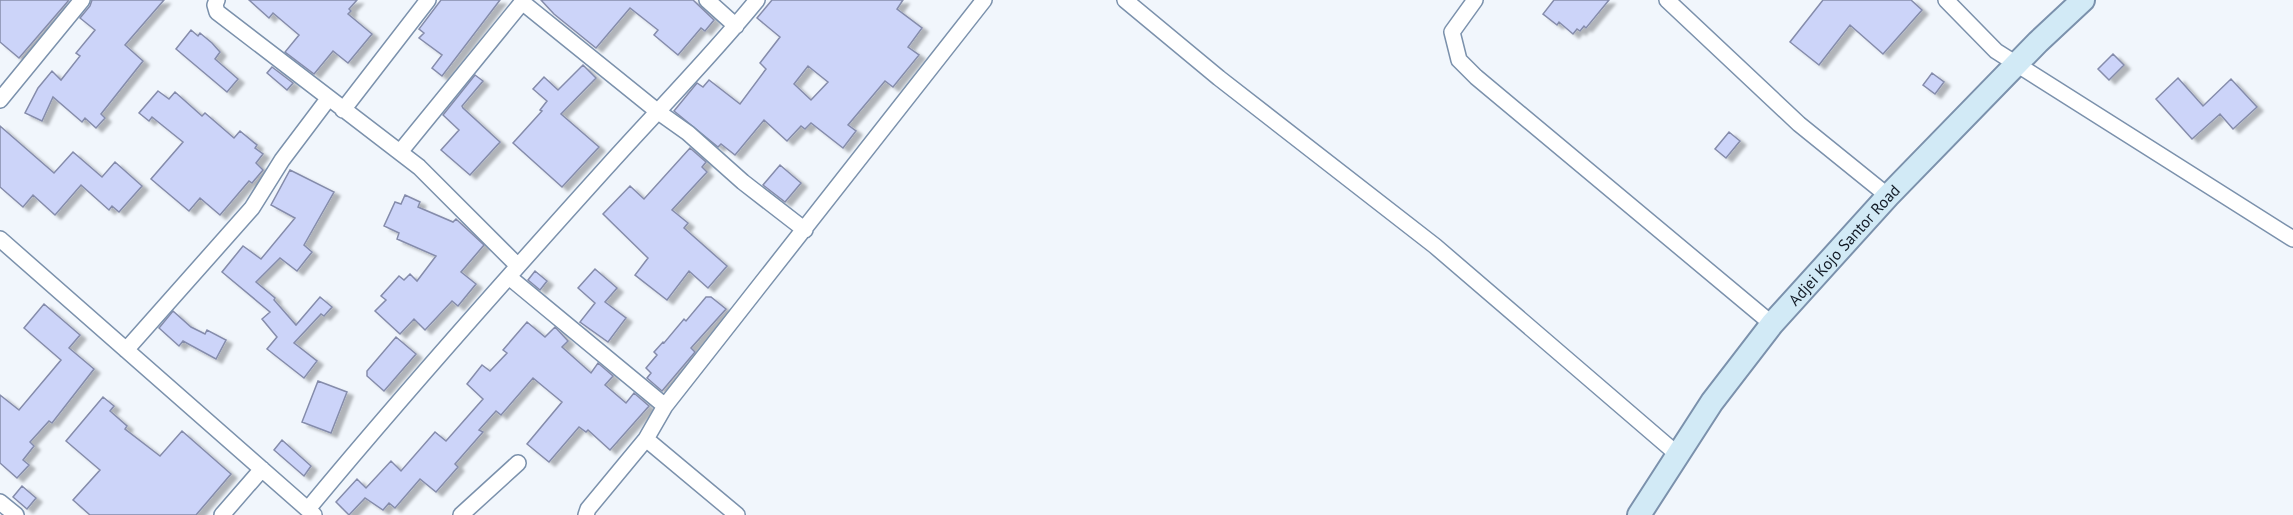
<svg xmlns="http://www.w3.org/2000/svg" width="2293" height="515" viewBox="0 0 2293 515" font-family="'PT Sans',sans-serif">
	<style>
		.building { fill: #ccd4f9; stroke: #858cab; stroke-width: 1.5; fill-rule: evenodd; filter: url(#shadow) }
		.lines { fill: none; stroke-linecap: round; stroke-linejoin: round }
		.street-casing { stroke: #7b91ac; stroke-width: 18 }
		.secondary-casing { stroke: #7b91ac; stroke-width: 26 }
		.street { stroke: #fff; stroke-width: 15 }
		.secondary { stroke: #d2eaf6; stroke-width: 22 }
		.labels { text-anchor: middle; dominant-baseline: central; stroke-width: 6; stroke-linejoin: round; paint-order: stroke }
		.street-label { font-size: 16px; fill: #131b26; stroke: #fff }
	</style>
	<defs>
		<filter id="shadow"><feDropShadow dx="6" dy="4" stdDeviation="1.5" flood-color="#0004"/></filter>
	</defs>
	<rect width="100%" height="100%" fill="#f1f6fc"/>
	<path class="building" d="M0,0H69L19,58L0,42Z
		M92,0H164L125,45L143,61L101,114L105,118L96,128L85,118L82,122L53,97L42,121L25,113L38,88L52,71L61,80L80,56L76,53L95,30L80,18L90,6Z
		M249,0H357L349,9L351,11L348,14L372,34L348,63L333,51L314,74L285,52L299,35L273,13L269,18Z
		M441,0H500L442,76L432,68L442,55L419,38L424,33L419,29Z
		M541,0H693L714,20L705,31L701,28L678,55L654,35L658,30L630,8L596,48L554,14Z
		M772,0H903L897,9L922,28L908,47L919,55L893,87L885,81L848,125L856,131L843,148L811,123L805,129L801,126L787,141L764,120L735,155L721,144L718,147L674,111L697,83L703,87L709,80L740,104L766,69L760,63L780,37L757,18ZM808,66L828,82L811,100L794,84Z
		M1554,0H1609L1586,28L1584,26L1580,31L1577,29L1573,34L1559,22L1557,25L1543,14Z
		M1823,0H1911L1922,10L1883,54L1850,25L1819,65L1790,42Z
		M191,30L198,36L200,33L212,43L220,52L215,59L238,79L227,92L176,49Z
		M2113,54L2124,65L2109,80L2098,69Z
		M583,65L596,78L561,114L599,147L562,187L513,143L542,111L540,110L547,101L533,89L544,77L558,90Z
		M272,67L293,83L287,90L267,73Z
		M1932,73L1944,82L1935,94L1923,85Z
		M475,75L483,81L462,106L463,108L500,142L470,175L441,150L459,130L443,115Z
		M2178,78L2203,106L2231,79L2257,107L2233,129L2220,114L2192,139L2156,99Z
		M158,91L169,99L175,92L202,116L205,113L234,138L240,131L257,145L255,148L263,154L256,163L263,170L252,183L249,181L220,215L200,198L189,211L151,179L183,142L152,117L149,121L139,113Z
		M0,126L54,173L73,152L102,177L115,162L142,186L119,212L112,206L109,210L81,185L55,215L33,195L23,207L0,187Z
		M1729,132L1740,141L1726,158L1715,149Z
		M690,148L706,162L702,167L707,172L672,210L688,223L684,228L727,266L708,288L689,271L667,300L635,275L648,258L603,214L630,186L644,199Z
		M780,165L801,183L785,202L763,185Z
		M290,170L334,192L304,245L312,252L297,271L280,258L256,282L275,298L274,300L296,325L320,297L332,307L324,316L321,314L294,343L317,361L304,378L267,349L277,337L262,319L270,312L222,272L243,246L261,259L295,218L271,205Z
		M405,195L420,202L418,207L453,222L456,219L484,245L461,272L476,284L458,306L452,301L425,330L414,319L400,334L375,311L386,300L381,296L399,276L404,280L410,274L417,281L436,256L397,239L399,233L384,226L395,202L401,204Z
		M595,269L617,288L605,302L626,318L608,342L580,322L595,303L578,288Z
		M535,271L547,281L540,290L528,280Z
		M706,297H711L726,309L691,348L695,352L662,391L647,378L651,373L646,368L657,355L654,352L663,342L664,343L684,319L686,321Z
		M44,304L80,335L69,348L94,369L52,423L49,421L30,442L34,446L23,460L29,465L17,478L0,463V395L19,410L61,360L24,328Z
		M173,311L191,327L205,334L207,330L226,340L216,359L183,341L179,346L159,328Z
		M527,322L545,337L555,327L568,341L562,347L591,373L598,363L613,376L605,385L626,403L634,393L649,406L610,450L588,430L586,432L579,427L549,462L527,444L562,402L533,378L501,415L496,411L479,430L483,432L455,464L458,467L436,492L420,479L395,508L389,503L383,510L365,498L349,515L336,502L357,479L366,488L391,461L401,471L435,432L446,441L483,399L467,384L482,365L490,371L507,353L503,350Z
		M396,337L416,354L384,391L367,376V371Z
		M318,381L347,392L331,433L302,422Z
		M103,397L114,406L110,411L127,426L125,429L160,456L182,431L231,474L196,515H90L73,500L100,470L66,441Z
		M282,440L311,466L304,476L274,450Z
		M22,486L36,498L27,509L13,497Z"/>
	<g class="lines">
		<g class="street-casing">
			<path id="street" d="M217,0L215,5L217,12L419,167L518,266
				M707,0L736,26
				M1125,0L1219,78L1435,246L1677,454
				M1475,0L1452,32L1459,60L1476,77L1772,324
				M1667,0L1799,124L1888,196
				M1946,0L1996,51L2293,239
				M522,2L657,111L688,133L743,182L805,230
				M0,100L82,0
				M343,110L428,0
				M400,152L524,0
				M0,239L314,515
				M509,277L665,406
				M126,350L252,208L282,160L328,99
				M646,439L737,515
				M0,502L16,515
				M308,509C404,393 504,281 605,169C655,113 709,59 757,0
				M222,515L262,469
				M461,515L518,463
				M586,515L588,509L646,439L665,406L984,0"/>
		</g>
		<g class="secondary-casing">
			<g id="secondary">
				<path id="s1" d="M1639,515L1712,402L1772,324L1888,196L2038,42L2083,0"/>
			</g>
		</g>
		<use href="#street" class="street"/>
		<use href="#secondary" class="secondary"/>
	</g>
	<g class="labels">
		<g class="street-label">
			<text stroke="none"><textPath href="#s1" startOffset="340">Adjei Kojo Santor Road</textPath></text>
		</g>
	</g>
</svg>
